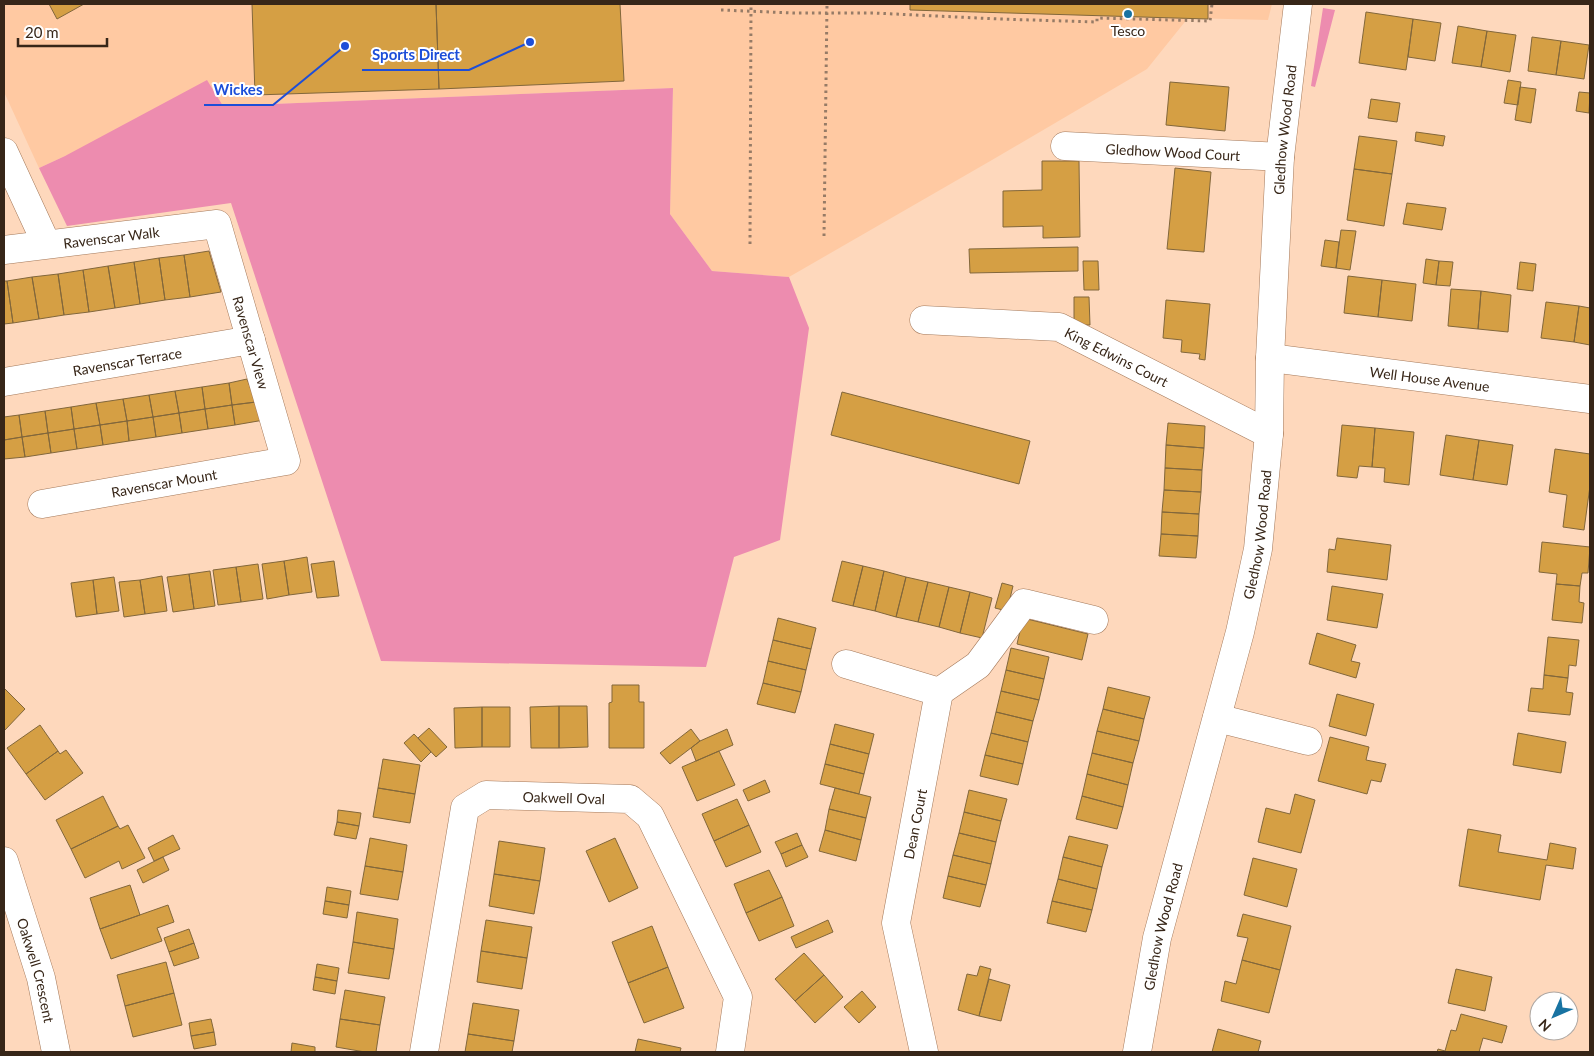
<svg xmlns="http://www.w3.org/2000/svg" width="1594" height="1056" viewBox="0 0 1594 1056" font-family="Lato,sans-serif">
	<style>
		.built { fill: #ffc9a2 }
		.green { fill: #ed8caf }
		.building { fill: #d59f44; stroke: #82673b }
		.lines { fill: none; stroke-linecap: round; stroke-linejoin: round }
		.minor-casing { stroke: #a4795a; stroke-width: 29 }
		.path { stroke: #967b66; stroke-width: 3; stroke-dasharray: 2.5 4; stroke-linecap: butt }
		.minor { stroke: #fff; stroke-width: 28 }
		.poi-dot { fill: #1873a2; stroke: #fff; stroke-width: 2 }
		.labels { text-anchor: middle; dominant-baseline: central; stroke-width: 4; stroke-linejoin: round; paint-order: stroke }
		.poi-label { font-size: 14px; fill: #372618; stroke: #fff }
		.street-label { font-size: 14px; fill: #372618; stroke: #fff }
		.leader { fill: none; stroke: #1d4ed8; stroke-width: 2 }
		.callout-dot { fill: #1d4ed8; stroke: #fff; stroke-width: 2 }
		.callout-label { font-size: 15px; text-anchor: middle; font-weight: bold; fill: #1d4ed8; stroke: #fff; stroke-width: 4; stroke-linejoin: round; paint-order: stroke }
	</style>
	<rect width="100%" height="100%" fill="#fed8bc"/>
	<path class="built" d="M4,4H1272L1268,20L1188,18L1147,69L992,160L789,277L712,271L670,214L673,88L223,106L65,156L39,168L4,92Z"/>
	<path class="green" d="M1323,8L1335,10L1315,87L1311,86Z
		M207,80L223,106L673,88L670,214L712,271L789,277L809,328L780,540L734,557L706,667L381,661L231,203L67,226L39,168L65,156Z"/>
	<path class="building" d="M49,4H84L57,19Z
		M252,4H436L439,89L255,95Z
		M436,4H620L624,81L439,89Z
		M910,4H1208V19L910,10Z
		M1366,12L1413,19L1406,70L1359,63Z
		M1413,19L1441,23L1435,61L1408,57Z
		M1458,26L1487,31L1481,67L1452,63Z
		M1487,31L1516,35L1510,72L1481,67Z
		M1532,37L1561,41L1556,75L1528,71Z
		M1561,41L1589,45L1584,79L1556,75Z
		M1508,80L1521,82L1518,105L1504,103Z
		M1170,82L1229,87L1225,131L1166,125Z
		M1520,87L1536,89L1531,123L1515,120Z
		M1579,92L1590,93L1589,113L1576,111Z
		M1371,99L1400,103L1397,122L1368,118Z
		M1416,132L1445,136L1443,146L1415,141Z
		M1359,136L1397,141L1392,174L1354,169Z
		M1042,161H1079L1080,237L1043,238V226L1003,227V191L1042,190Z
		M1175,168L1211,172L1204,252L1167,249Z
		M1354,169L1392,174L1384,226L1347,220Z
		M1407,203L1446,208L1442,230L1403,224Z
		M1341,230L1356,231L1350,270L1336,268Z
		M1325,240L1339,242L1336,268L1321,266Z
		M1078,247V271L970,273L969,249Z
		M209,251L221,292L190,297L184,255Z
		M184,255L190,297L165,300L159,258Z
		M159,258L165,300L140,304L134,262Z
		M1426,259L1439,261L1436,285L1423,283Z
		M1083,261H1098L1099,290H1084Z
		M1439,261L1453,262L1450,286L1436,285Z
		M134,262L140,304L115,308L108,266Z
		M1520,262L1536,264L1533,291L1517,289Z
		M108,266L115,308L89,312L83,270Z
		M83,270L89,312L64,315L58,274Z
		M58,274L64,315L39,319L32,277Z
		M1348,276L1382,280L1378,317L1344,313Z
		M32,277L39,319L13,323L7,281Z
		M1382,280L1416,284L1412,321L1378,317Z
		M4,281H7L13,323L4,324Z
		M1451,289L1481,291L1478,329L1448,326Z
		M1481,291L1511,295L1508,332L1478,329Z
		M1074,297H1089L1090,325H1074Z
		M1166,300L1210,304L1205,360L1199,359L1200,354L1181,352L1182,340L1163,338Z
		M1546,302L1579,306L1574,342L1541,338Z
		M1579,306L1590,308V345L1574,342Z
		M247,379L256,402L232,405L229,383Z
		M229,383L232,405L205,409L202,387Z
		M202,387L205,409L179,413L175,391Z
		M175,391L179,413L153,417L149,395Z
		M842,392L1030,441L1019,484L831,435Z
		M149,395L153,417L127,421L123,399Z
		M123,399L127,421L100,425L96,403Z
		M256,402L264,420L235,425L232,405Z
		M96,403L100,425L74,429L71,407Z
		M232,405L235,425L208,429L205,409Z
		M71,407L74,429L48,433L45,411Z
		M205,409L208,429L182,433L179,413Z
		M45,411L48,433L22,437L19,415Z
		M179,413L182,433L156,437L153,417Z
		M19,415L22,437L4,440V417Z
		M153,417L156,437L129,441L127,421Z
		M127,421L129,441L103,445L100,425Z
		M1168,423L1205,426L1204,448L1166,445Z
		M100,425L103,445L77,449L74,429Z
		M1342,425L1375,428L1372,467L1359,466L1357,478L1337,476Z
		M1375,428L1414,432L1409,485L1384,482L1385,468L1372,467Z
		M74,429L77,449L51,453L48,433Z
		M48,433L51,453L25,457L22,437Z
		M1446,435L1479,440L1473,480L1440,475Z
		M22,437L25,457L4,459V440Z
		M1479,440L1513,445L1507,485L1473,480Z
		M1166,445L1204,448L1202,470L1165,468Z
		M1555,449L1590,454V486L1584,530L1563,527L1567,495L1549,492Z
		M1165,468L1202,470L1201,492L1164,490Z
		M1164,490L1201,492L1199,514L1162,512Z
		M1162,512L1199,514L1198,536L1161,534Z
		M1161,534L1198,536L1196,558L1159,556Z
		M1337,538L1391,545L1387,580L1327,572L1329,549L1335,550Z
		M1542,542L1590,547L1588,573H1582L1580,586L1556,584L1557,574L1539,572Z
		M307,557L312,592L289,595L284,561Z
		M284,561L289,595L267,599L262,564Z
		M334,561L339,596L317,598L311,564Z
		M842,561L863,566L853,606L832,601Z
		M258,564L263,599L241,602L236,567Z
		M863,566L884,571L875,611L853,606Z
		M236,567L241,602L218,605L213,570Z
		M210,571L215,606L194,609L189,574Z
		M884,571L906,577L896,617L875,611Z
		M189,574L194,609L173,612L167,577Z
		M162,576L167,611L145,614L140,580Z
		M114,577L119,611L97,614L93,580Z
		M906,577L928,582L918,622L896,617Z
		M93,580L97,614L76,617L71,583Z
		M140,580L145,614L124,617L119,582Z
		M928,582L949,587L939,627L918,622Z
		M1002,583L1013,586L1007,611L995,608Z
		M1556,584L1580,586L1579,602L1584,603L1582,623L1552,620Z
		M1332,586L1383,594L1377,628L1327,620Z
		M949,587L970,592L960,633L939,627Z
		M970,592L992,598L982,638L960,633Z
		M778,618L816,628L811,649L773,640Z
		M1023,618L1088,634L1082,660L1017,644Z
		M1317,633L1356,645L1351,661L1360,663L1356,678L1309,664Z
		M1548,637L1579,640L1576,666L1569,665L1568,678L1544,675Z
		M773,640L811,649L806,670L768,661Z
		M1011,648L1049,657L1044,679L1006,670Z
		M768,661L806,670L801,692L763,683Z
		M1006,670L1044,679L1039,700L1001,691Z
		M1544,675L1568,678L1566,692L1573,693L1570,715L1528,711L1531,688L1543,689Z
		M763,683L801,692L795,713L757,704Z
		M612,685H639V702H644V748H609V703L612,702Z
		M1108,687L1150,697L1144,719L1103,709Z
		M4,688L25,709L4,731Z
		M1001,691L1039,700L1033,721L996,712Z
		M1337,694L1374,704L1366,736L1329,726Z
		M559,706V748H531L530,707Z
		M559,706H587L588,747L559,748Z
		M482,707H510V747H482Z
		M482,707V747L455,748L454,708Z
		M1103,709L1144,719L1139,741L1097,731Z
		M996,712L1033,721L1028,742L991,733Z
		M835,724L874,734L869,754L830,744Z
		M40,725L58,751L26,774L7,748Z
		M429,728L447,747L436,757L418,738Z
		M691,729L700,741L670,764L660,753Z
		M727,729L733,745L696,761L691,748L700,741Z
		M1097,731L1139,741L1133,763L1092,753Z
		M991,733L1028,742L1023,764L985,755Z
		M1518,733L1566,742L1561,773L1513,765Z
		M414,734L431,752L421,762L404,743Z
		M1330,737L1369,747L1366,760L1386,764L1381,782L1371,780L1367,794L1318,781Z
		M830,744L869,754L864,774L825,764Z
		M66,750L83,773L45,800L26,774L58,751L60,754Z
		M719,751L735,785L697,801L682,767Z
		M1092,753L1133,763L1128,785L1087,774Z
		M985,755L1023,764L1018,785L980,776Z
		M383,759L420,765L415,794L378,788Z
		M825,764L864,774L859,794L820,784Z
		M1087,774L1128,785L1123,807L1082,796Z
		M765,780L770,792L748,801L743,790Z
		M378,788L415,794L410,823L373,817Z
		M835,788L871,797L866,818L829,809Z
		M969,790L1007,799L1001,821L964,812Z
		M1295,794L1315,800L1301,853L1258,842L1266,808L1290,814Z
		M103,796L118,826L71,849L56,820Z
		M1082,796L1123,807L1117,829L1076,819Z
		M737,799L749,825L714,841L702,814Z
		M829,809L866,818L861,840L825,830Z
		M338,810L361,813L359,826L337,822Z
		M964,812L1001,821L996,842L959,833Z
		M337,822L359,826L356,839L334,835Z
		M128,825L145,858L122,869L119,861L85,878L71,849L118,826L120,829Z
		M749,825L761,852L726,867L714,841Z
		M1468,829L1501,835L1498,852L1547,860L1550,843L1576,848L1573,869L1546,865L1540,900L1459,886Z
		M825,830L861,840L856,861L819,851Z
		M797,833L802,845L781,854L775,842Z
		M959,833L996,842L991,864L953,855Z
		M173,835L180,849L154,861L148,848Z
		M1069,836L1108,845L1102,867L1063,857Z
		M370,838L407,845L403,872L365,866Z
		M615,838L638,888L609,902L586,851Z
		M499,841L545,848L540,881L494,874Z
		M802,845L808,857L786,867L781,854Z
		M953,855L991,864L986,885L948,876Z
		M163,857L169,870L143,883L137,870Z
		M1063,857L1102,867L1097,889L1058,879Z
		M1253,858L1297,869L1287,907L1244,895Z
		M365,866L403,872L398,900L360,894Z
		M769,870L782,897L746,913L734,884Z
		M494,874L540,881L534,914L489,906Z
		M948,876L986,885L980,907L943,898Z
		M1058,879L1097,889L1092,910L1052,901Z
		M130,885L140,915L100,929L90,898Z
		M327,887L351,891L349,905L325,901Z
		M782,897L794,926L759,941L746,913Z
		M325,901L349,905L347,918L323,914Z
		M1052,901L1092,910L1086,932L1047,923Z
		M168,905L174,922L157,928L162,941L111,959L100,929Z
		M357,912L398,919L394,949L353,942Z
		M1243,914L1291,926L1280,970L1242,960L1248,938L1237,936Z
		M486,920L532,927L527,958L481,951Z
		M828,920L833,932L796,948L791,937Z
		M652,926L668,967L628,983L612,942Z
		M189,929L194,943L169,952L164,938Z
		M353,942L394,949L389,979L348,973Z
		M194,943L199,958L174,966L169,952Z
		M481,951L527,958L522,989L477,982Z
		M804,953L824,975L795,1001L775,979Z
		M1242,960L1280,970L1269,1013L1221,1001L1225,981L1236,984Z
		M166,962L174,993L125,1006L117,975Z
		M317,964L339,968L337,981L315,977Z
		M980,966L991,969L979,1016L958,1010L967,974L977,976Z
		M668,967L684,1008L644,1023L628,983Z
		M1456,969L1492,977L1485,1011L1448,1003Z
		M824,975L843,997L815,1023L795,1001Z
		M315,977L337,981L335,994L313,990Z
		M989,979L1010,985L1001,1021L979,1016Z
		M345,990L385,997L380,1025L340,1019Z
		M862,991L876,1007L859,1023L844,1007Z
		M174,993L182,1025L133,1037L125,1006Z
		M473,1003L519,1010L514,1041L468,1034Z
		M1461,1014L1507,1026L1502,1043L1483,1038L1479,1052H1437L1438,1049L1445,1051L1451,1030L1456,1031Z
		M211,1019L214,1032L191,1036L189,1023Z
		M340,1019L380,1025L376,1052H365L336,1047Z
		M1218,1029L1261,1041L1258,1052H1212Z
		M214,1032L216,1045L194,1049L191,1036Z
		M468,1034L514,1041L512,1052H465Z
		M638,1039L681,1048L680,1052H635Z
		M292,1043L315,1047V1052H291Z"/>
	<g class="lines">
		<g class="minor-casing">
			<g id="minor">
				<path id="s1" d="M1065,146L1280,157"/>
				<path d="M4,152L46,243"/>
				<path id="s2" d="M4,250L217,224L286,461L42,504"/>
				<path id="s3" d="M924,320L1059,327L1269,434"/>
				<path id="s4" d="M1270,358L1590,399"/>
				<path id="s5" d="M4,382L251,340"/>
				<path d="M846,664L939,692L896,923L924,1052"/>
				<path d="M939,692L978,665L1024,603L1094,620"/>
				<path d="M1217,718L1308,741"/>
				<path id="s6" d="M4,861L41,978L56,1052"/>
				<path id="s7" d="M424,1052L465,808L486,795L630,799L650,816L738,997L730,1052"/>
				<path id="s8" d="M1137,1052L1157,938L1240,632L1258,549L1269,434L1270,358L1280,157L1298,4"/>
			</g>
		</g>
		<path class="path" d="M721,10L794,13H873L999,19L1097,22V18L1210,21L1212,4
			M824,236L827,4
			M750,244L751,4"/>
		<use href="#minor" class="minor"/>
	</g>
	<circle class="poi-dot" cx="1128" cy="14" r="5"/>
	<g class="labels">
		<g class="poi-label">
			<text x="1128" y="30">Tesco</text>
		</g>
		<g class="street-label">
			<text stroke="none"><textPath href="#s8" startOffset="938">Gledhow Wood Road</textPath></text>
			<text stroke="none"><textPath href="#s1" startOffset="108">Gledhow Wood Court</textPath></text>
			<text stroke="none"><textPath href="#s2" startOffset="108">Ravenscar Walk</textPath></text>
			<text stroke="none"><textPath href="#s2" startOffset="338">Ravenscar View</textPath></text>
			<text stroke="none"><textPath href="#s3" startOffset="200">King Edwins Court</textPath></text>
			<text stroke="none"><textPath href="#s5" startOffset="125">Ravenscar Terrace</textPath></text>
			<text stroke="none"><textPath href="#s4" startOffset="161">Well House Avenue</textPath></text>
			<text transform="translate(164 483) rotate(-10)">Ravenscar Mount</text>
			<text stroke="none"><textPath href="#s8" startOffset="532">Gledhow Wood Road</textPath></text>
			<text stroke="none"><textPath href="#s7" startOffset="350">Oakwell Oval</textPath></text>
			<text transform="translate(915 824) rotate(-79)">Dean Court</text>
			<text stroke="none"><textPath href="#s8" startOffset="128">Gledhow Wood Road</textPath></text>
			<text stroke="none"><textPath href="#s6" startOffset="114">Oakwell Crescent</textPath></text>
		</g>
	</g>
	<path class="leader" d="M530 42L469 70H362M345 46L273 105H204"/>
	<g class="callout-dot">
		<circle cx="530" cy="42" r="5"/>
		<circle cx="345" cy="46" r="5"/>
	</g>
	<g class="callout-label">
		<text x="416" y="60">Sports Direct</text>
		<text x="238" y="95">Wickes</text>
	</g>
	<rect width="1594" height="1056" fill="none" stroke="#372618" stroke-width="10"/>
	<g transform="translate(1554 1016) rotate(225)"><circle r="24" fill="#ffffff" stroke="#afa8a3"/>
	<path d="M0-4L9 19L0 12L-9 19Z" fill="#1873a2"/>
	<text y="-8" font-size="14" font-weight="bold" text-anchor="middle" fill="#372618">N</text>
	</g>
	<path d="M18 38v8h89v-8" fill="none" stroke="#372618" stroke-width="2.5"/>
	<text x="25" y="38" font-size="15" fill="#372618" stroke="#ffffff" stroke-width="4" paint-order="stroke">20 m</text>
</svg>
